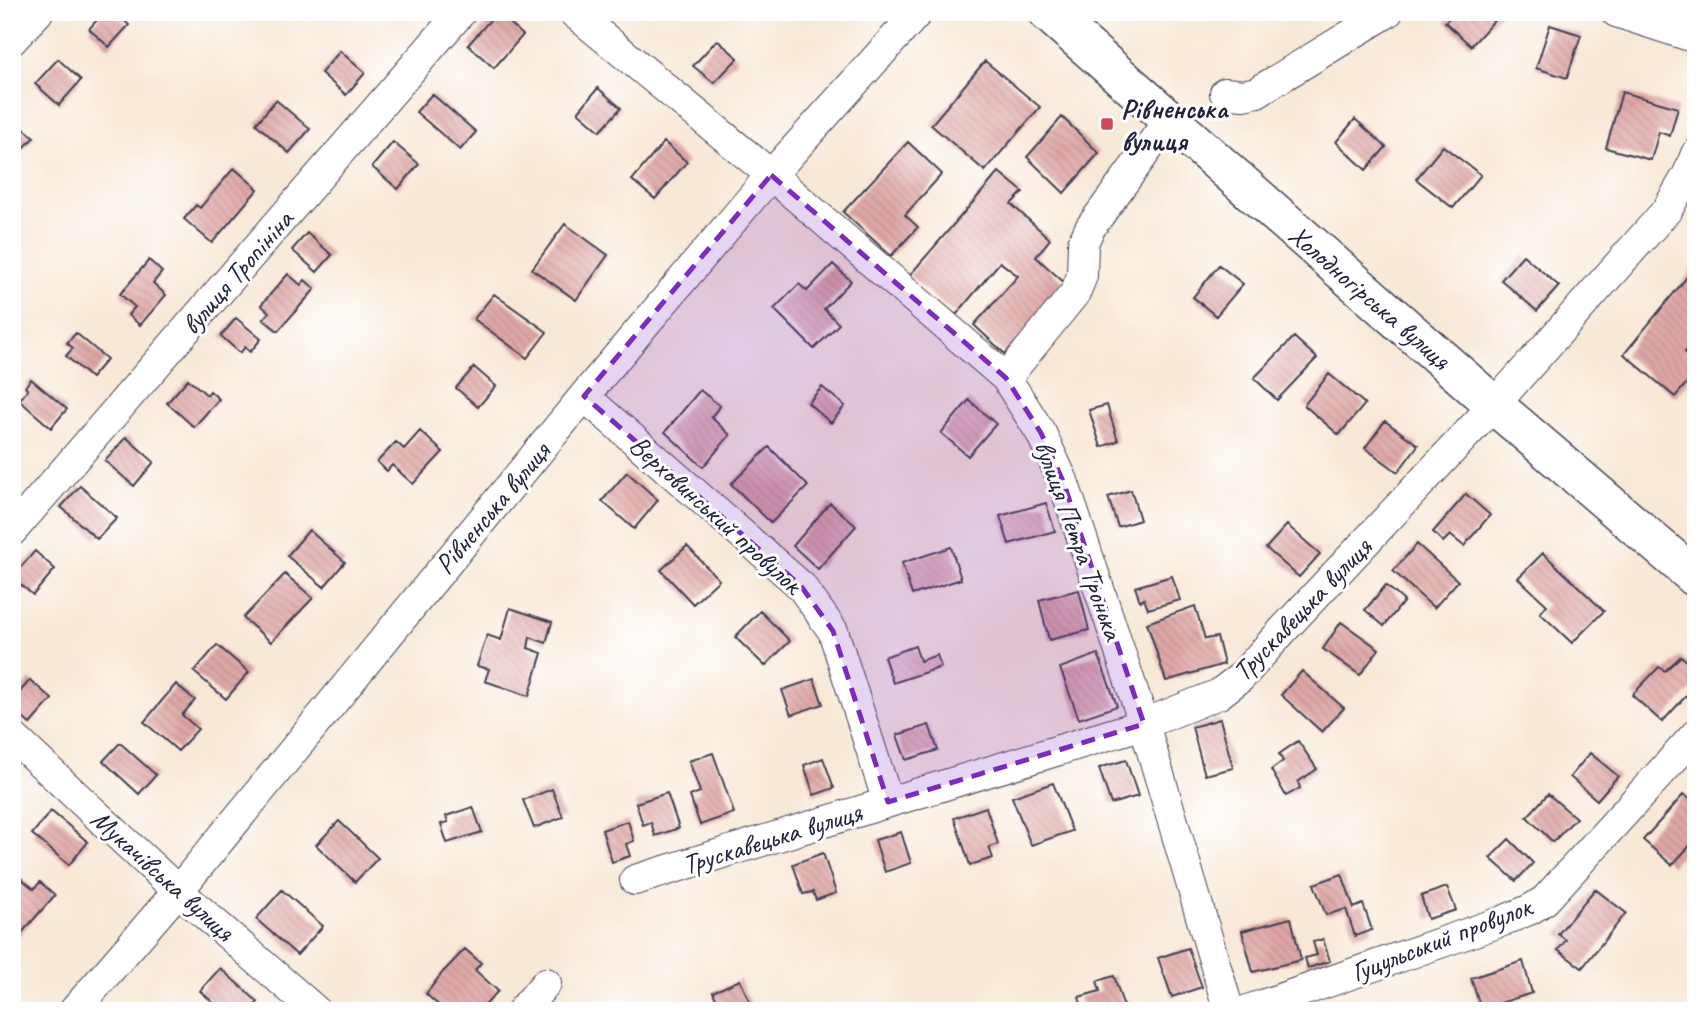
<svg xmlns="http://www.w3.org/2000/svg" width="1708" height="1023" viewBox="0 0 1708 1023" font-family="Caveat,sans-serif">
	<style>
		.building { fill: url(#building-back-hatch) }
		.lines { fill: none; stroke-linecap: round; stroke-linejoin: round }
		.minor-casing { stroke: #424052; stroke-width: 32 }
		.secondary-casing { stroke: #424052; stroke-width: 41 }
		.minor { stroke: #fff; stroke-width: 30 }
		.secondary { stroke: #fff; stroke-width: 38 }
		.marked { fill: #7b2cbf; fill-opacity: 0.2; stroke: #7b2cbf; stroke-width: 5; stroke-dasharray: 14 9; stroke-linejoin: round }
		.poi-dot { fill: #d1495b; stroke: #fff; stroke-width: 2.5 }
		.labels { text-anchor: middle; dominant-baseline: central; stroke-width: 6; stroke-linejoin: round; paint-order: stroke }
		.poi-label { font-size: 28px; font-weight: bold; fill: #22223b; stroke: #fff; text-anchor: start }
		.street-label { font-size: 28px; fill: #22223b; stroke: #fff }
	</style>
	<defs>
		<pattern id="building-back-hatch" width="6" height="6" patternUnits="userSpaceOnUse" patternTransform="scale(1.75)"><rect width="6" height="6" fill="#dfa7a5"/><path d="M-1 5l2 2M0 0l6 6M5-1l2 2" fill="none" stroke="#bf8f8f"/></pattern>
	</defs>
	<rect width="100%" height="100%" fill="#fff"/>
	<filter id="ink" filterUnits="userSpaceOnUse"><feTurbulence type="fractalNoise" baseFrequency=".0143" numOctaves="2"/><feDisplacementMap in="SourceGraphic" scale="14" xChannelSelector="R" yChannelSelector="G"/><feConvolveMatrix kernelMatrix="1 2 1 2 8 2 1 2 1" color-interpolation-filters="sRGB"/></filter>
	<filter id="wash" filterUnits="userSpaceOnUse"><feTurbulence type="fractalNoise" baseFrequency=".00686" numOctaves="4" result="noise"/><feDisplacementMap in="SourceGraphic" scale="28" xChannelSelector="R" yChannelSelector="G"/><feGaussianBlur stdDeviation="1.57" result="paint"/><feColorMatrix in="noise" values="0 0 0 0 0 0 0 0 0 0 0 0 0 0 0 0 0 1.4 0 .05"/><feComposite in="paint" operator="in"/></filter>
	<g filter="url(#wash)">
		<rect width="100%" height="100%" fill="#f8e8d6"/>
		<g id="blocks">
			<path class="building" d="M104,12H115L129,25L109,47L89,29Z
				M497,12L523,35L494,68L468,45Z
				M1455,12H1502L1471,46L1445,22Z
				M1550,25L1581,35L1567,78L1536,68Z
				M717,40L738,58L714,83L693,66Z
				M340,51L365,73L346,95L321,73Z
				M58,59L81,80L59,105L35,84Z
				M985,61L1040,107L985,171L931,125Z
				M598,88L621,108L600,131L578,112Z
				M1622,92L1678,108L1670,136L1659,132L1651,160L1606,148Z
				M432,94L476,132L460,150L416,112Z
				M276,100L310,129L289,153L256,124Z
				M1062,117L1099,153L1064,193L1027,157Z
				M12,119L34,137L12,161Z
				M1355,119L1386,147L1366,170L1336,142Z
				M393,142L419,164L398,189L372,167Z
				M664,142L687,162L655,199L632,180Z
				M908,142L942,174L905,215L918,227L891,256L843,212Z
				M1443,146L1481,175L1453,208L1416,179Z
				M234,168L258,189L212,243L184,219L196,205L200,208Z
				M999,172L1023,192L1011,204L1050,239L1036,257L1068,286L1005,354L974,325L1018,276L1000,262L956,315L909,276Z
				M565,224L608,255L576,300L532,269Z
				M307,233L332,255L317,272L292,250Z
				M1523,255L1559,286L1537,311L1501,280Z
				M149,260L162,272L153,283L166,295L140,325L128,315L135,307L120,294Z
				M833,264L851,281L824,309L839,324L814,349L774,309L799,284L807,291Z
				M1219,265L1243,284L1216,316L1193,297Z
				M1696,266V339L1685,352L1696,361V372L1675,397L1624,354Z
				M288,274L301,285L305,280L315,289L278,331L263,319L269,312L261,305Z
				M494,294L547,332L527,358L474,319Z
				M236,318L261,339L250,352L245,347L240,353L221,336Z
				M76,333L107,359L91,378L66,356L73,348L67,343Z
				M1294,337L1317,358L1277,400L1254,378Z
				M474,367L496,386L478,407L456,388Z
				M1329,374L1365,404L1339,435L1304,405Z
				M31,379L67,409L51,428L19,400L28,390L25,387Z
				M188,379L207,395L210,391L219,399L194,427L167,403Z
				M822,387L845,406L831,423L808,403Z
				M700,390L720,406L711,417L730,435L703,467L665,432Z
				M969,400L996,424L968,456L941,433Z
				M1107,405L1118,441L1101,447L1089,410Z
				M1385,421L1418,445L1398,472L1365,448Z
				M420,431L443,452L413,484L392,465L387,471L377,462L396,442L404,449Z
				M126,437L154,462L134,486L105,461Z
				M769,447L808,486L771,523L731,484Z
				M627,472L658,500L634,529L602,501Z
				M80,486L117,518L97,539L61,507Z
				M1131,490L1140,520L1118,527L1108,497Z
				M1466,494L1490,515L1464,546L1450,535L1443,542L1433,532Z
				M830,503L856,526L818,569L793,546Z
				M1046,503L1055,531L1009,544L1000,516Z
				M1287,525L1320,554L1299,577L1266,548Z
				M309,530L345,562L324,587L287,556Z
				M1417,544L1458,581L1434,608L1393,571Z
				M687,546L719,580L693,604L661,570Z
				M951,547L961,579L912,595L902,563Z
				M35,551L55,569L33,595L12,577Z
				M1543,553L1604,611L1572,643L1540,613L1547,605L1518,578Z
				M285,574L313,598L271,642L243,618Z
				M1172,576L1180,600L1148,609L1144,599L1140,601L1135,587Z
				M1386,585L1404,601L1384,626L1365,610Z
				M1079,590L1089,630L1049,640L1039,600Z
				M1195,606L1205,639L1217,637L1224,664L1166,681L1147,623Z
				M510,608L552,622L546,643L530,637L528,648L542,653L529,696L485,681L489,669L477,666L487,635L501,640Z
				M760,611L790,641L765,666L735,637Z
				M1341,622L1379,649L1360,675L1323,649Z
				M217,645L249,672L226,699L194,672Z
				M915,646L920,661L937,655L941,667L893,683L884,657Z
				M1098,654L1117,706L1079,719L1060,668Z
				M1681,656L1696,669V685L1662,722L1632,695L1659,667L1665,671Z
				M1302,671L1344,708L1322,732L1281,695Z
				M814,679L823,704L791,715L782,690Z
				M30,680L52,699L30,724L12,709V701Z
				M176,684L195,700L182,715L198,729L178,751L144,722Z
				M1220,719L1233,768L1205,775L1192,727Z
				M929,725L938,750L906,760L897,735Z
				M1298,741L1317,769L1298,782L1300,788L1286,796L1271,770L1283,761L1279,754Z
				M120,743L156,775L139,794L103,761Z
				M713,753L734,813L700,825L690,796L700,792L689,761Z
				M1590,753L1618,776L1597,800L1570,777Z
				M823,758L834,788L814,795L804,765Z
				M1126,760L1138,796L1111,804L1099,768Z
				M1053,783L1072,831L1031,845L1012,797Z
				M552,789L563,817L534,828L523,800Z
				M667,793L679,828L655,836L651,822L643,825L636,803Z
				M1548,794L1576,818L1553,842L1527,817Z
				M1684,794L1696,805V839L1672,865L1643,840Z
				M473,807L482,832L447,843L441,824L448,822L446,816Z
				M986,807L998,844L989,847L993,858L970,865L954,818Z
				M51,811L88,842L69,865L32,834Z
				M339,821L378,858L355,882L316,845Z
				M628,821L634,841L626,844L630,856L612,862L602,830Z
				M901,832L911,863L885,872L875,840Z
				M1509,839L1533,863L1516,881L1490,858Z
				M823,853L836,893L816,900L813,892L803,894L793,864Z
				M12,871L34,889L40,882L55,895L19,936L12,930Z
				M1342,874L1354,908L1363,904L1372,930L1355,936L1346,909L1326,915L1314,884Z
				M1447,887L1456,910L1428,919L1421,896Z
				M1595,889L1626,913L1582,968L1558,950L1566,940L1558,934Z
				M282,890L323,926L297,955L256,919Z
				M1291,918L1301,960L1253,972L1242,931Z
				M1323,939L1330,961L1308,968L1305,958L1317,955L1313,942Z
				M1188,948L1202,987L1172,997L1158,958Z
				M465,949L481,963L475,970L498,991L480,1011H445L426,994L443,972Z
				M1523,961L1532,993L1481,1009L1471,978Z
				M220,968L258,1002L250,1011H223L200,991Z
				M1114,976L1125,1011H1083L1079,997L1100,991L1097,981Z
				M740,980L754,1011H721L713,992Z"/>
		</g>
	</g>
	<g filter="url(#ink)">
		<use href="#blocks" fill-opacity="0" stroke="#424052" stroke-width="2"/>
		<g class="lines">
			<g class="minor-casing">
				<path id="minor" d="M573,12L771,175L1006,378L1041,433L1063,481L1144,724L1229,1011
					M1616,12L1696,38
					M12,40L38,12
					M1225,93L1243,95L1257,92L1388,12
					M1006,378L1075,293L1082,276L1083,243L1090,228L1169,120
					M584,396L801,586L833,631L888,802
					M12,531L461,12
					M12,736L178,891L316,1011
					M635,880L1144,724L1219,694L1241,677L1284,629L1494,405L1667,210L1688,174L1696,154
					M74,1011L178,891L584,396L771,175L918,12
					M522,1011L546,983
					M1245,1011L1503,921L1531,909L1545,900L1696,734"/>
			</g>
			<g class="secondary-casing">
				<path id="secondary" d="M1047,12L1494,405L1696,578"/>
			</g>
			<use href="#minor" class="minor"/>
			<use href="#secondary" class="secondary"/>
		</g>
	</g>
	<path class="marked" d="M771,175L1006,378L1041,433L1063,481L1144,724L888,802L833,631L801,586L584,396Z"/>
	<rect class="poi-dot" x="1100" y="117" width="14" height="14" rx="3.5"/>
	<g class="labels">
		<g class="poi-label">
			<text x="1121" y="108">Рівненська<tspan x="1121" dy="32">вулиця</tspan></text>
		</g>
		<g class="street-label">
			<text transform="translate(237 272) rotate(-49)">вулиця Тропініна</text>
			<text transform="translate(1370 297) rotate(41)">Холодногірська вулиця</text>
			<text transform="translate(492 508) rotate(-50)">Рівненська вулиця</text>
			<text transform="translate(716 514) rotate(42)">Верховинський провулок</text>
			<text transform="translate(1079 540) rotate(70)">вулиця Петра Тронька</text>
			<text transform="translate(1302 609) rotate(-46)">Трускавецька вулиця</text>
			<text transform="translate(772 838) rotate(-17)">Трускавецька вулиця</text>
			<text transform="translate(163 875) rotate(42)">Мукачівська вулиця</text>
			<text transform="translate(1441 939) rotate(-21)">Гуцульський провулок</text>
		</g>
	</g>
	<rect width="1708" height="1023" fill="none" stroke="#fff" stroke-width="42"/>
</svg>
